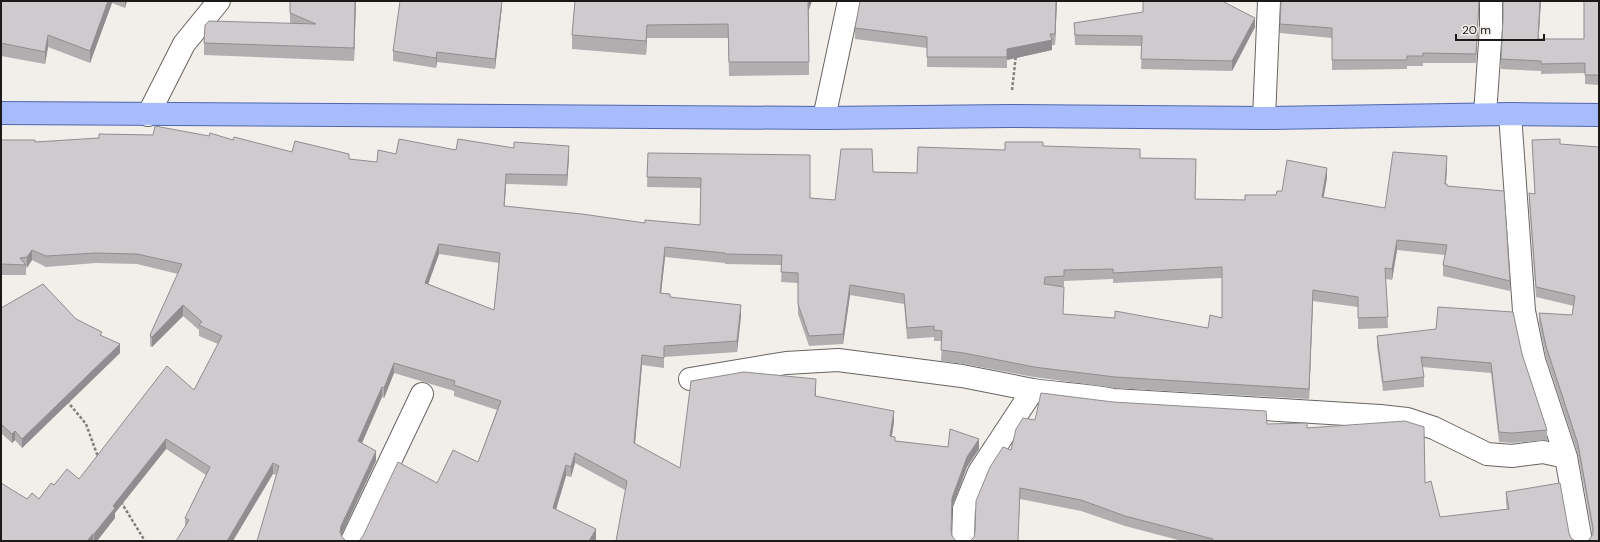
<svg xmlns="http://www.w3.org/2000/svg" width="1600" height="542" viewBox="0 0 1600 542" font-family="'DM Sans',sans-serif">
	<style>
		.lines { fill: none; stroke-linecap: round; stroke-linejoin: round }
		.street-casing { stroke: #686561; stroke-width: 24 }
		.primary-casing { stroke: #5167ab; stroke-width: 24 }
		.path { stroke: #817e7c; stroke-width: 2.5; stroke-dasharray: 3 2; stroke-linecap: butt }
		.street { stroke: #fff; stroke-width: 22 }
		.primary { stroke: #a8bcfc; stroke-width: 22 }
		.wall { fill: #b1aeb0; fill-rule: evenodd }
		.shaded-wall { fill: #908d90 }
		.building { fill: #cecacd; stroke: #908d90; fill-rule: evenodd }
	</style>
	<rect width="100%" height="100%" fill="#f2eeea"/>
	<g class="lines">
		<g class="street-casing">
			<path id="street" d="M1485,114L1491,28V1
				M1510,114L1524,311L1534,360L1566,457L1581,541
				M148,115L184,44L219,1
				M824,118L849,1
				M1264,118L1269,1
				M690,379L786,363L838,360L962,376L1033,390
				M352,541L422,394
				M963,541L964,509L979,472L1033,390C1060,394 1087,395 1114,400L1380,416L1407,419L1434,428L1487,454L1512,456L1543,452L1566,457"/>
		</g>
		<g class="primary-casing">
			<path id="primary" d="M1,113L824,118L1009,116L1264,118L1510,114L1599,115"/>
		</g>
		<path class="path" d="M1012,90L1016,55
			M67,401L86,424L98,457
			M121,502L145,541"/>
		<use href="#street" class="street"/>
		<use href="#primary" class="primary"/>
	</g>
	<path class="wall" d="M1,1H127L125,8L112,3L90,63L48,47L45,64L1,56Z
		M290,1H356L354,61L204,55V43L290,23Z
		M502,1V6L495,69L437,62L436,68L393,61V51Z
		M575,1H812L809,10V75L729,76L728,38H647L646,55L572,49V35Z
		M1057,1L1055,45H1052V50L1007,60V68L927,67V48L855,39V28Z
		M1479,1L1476,63H1423V66H1407V69L1332,70V38L1280,33V24Z
		M1541,1L1538,39H1584L1599,1V85L1585,84V73L1541,74V71L1501,69V59Z
		M1225,3L1255,27L1232,71L1141,69L1142,46L1075,45L1074,23Z
		M209,136L233,140L292,152L349,159L377,162L396,154L514,148L569,156L567,186L506,184L504,206L645,223L700,225L701,188L647,187L648,153L810,198L835,200L873,172L917,173L1005,150L1043,146L1140,158L1196,199L1245,200L1276,195L1282,191L1327,178L1323,197L1385,208L1447,167L1446,184L1447,186L1510,281V291L1443,276V265L1445,255L1397,250L1392,280L1386,279L1388,328L1358,329V307L1313,301L1309,399L1115,388L1034,377L964,364L941,361L942,341H934V337L907,339L904,304L850,295L843,344L809,346L798,314V283L781,282L782,265L725,264V263L665,257L661,293L670,297L741,316L737,352L664,357V368L642,365L635,444L680,468L816,390L815,397L894,422L892,436L895,441L948,447L979,449L967,467L952,508L625,490L575,463L571,477L566,476L556,510L596,540L437,483L478,462L497,410L454,396V391L394,373L384,398L382,397L362,443L376,461L257,541L277,475L273,474L185,527V518L206,475L166,449L115,513V518L97,541H1L27,499H39L54,485L79,479L194,390L218,344L199,336V330L183,316L152,347L150,346V335L178,274L137,264L96,263L46,267L32,260L26,268V275H1V140L35,142ZM439,254L499,263L494,310L428,284ZM1222,278V318L1208,328L1063,314L1058,286H1064V281L1113,279V283Z
		M1532,140L1560,144L1599,541L1589,540L1593,535L1578,455L1546,357L1539,323V313L1572,315L1574,306L1536,297L1529,203V193L1535,194Z
		M1,308L76,319L102,336L120,353L22,448L15,440L12,443L1,433Z
		M1377,336L1522,354L1547,430V440L1512,443L1499,442L1491,373L1422,367L1424,377V387L1383,391L1377,346Z
		M1035,420L1267,424L1307,428L1425,483L1440,517L1507,510L1506,503V492L1569,533L1571,538L1575,541H1182L1125,526L1081,511L1020,499L974,537L1011,450Z"/>
	<path class="shaded-wall" d="M108,1H112V3L90,63V51Z
		M125,1H127L125,8Z
		M355,1H356L354,61V48Z
		M502,1V6L495,69V59Z
		M808,1H812L808,11Z
		M1056,1H1057L1055,45V34Z
		M1479,1L1476,63V54Z
		M1540,1H1541L1538,49V39Z
		M1255,18V27L1232,71V61Z
		M647,25V38L646,55V41Z
		M48,35V47L45,64V52Z
		M1052,40V50L1007,60V49Z
		M437,52V62L436,68V58Z
		M569,146V156L567,186V175Z
		M1447,156V167L1445,195V184Z
		M1327,168V178L1322,207V197Z
		M506,174V184L504,217V206Z
		M1397,240V250L1392,280V269Z
		M439,244V254L425,293V283Z
		M665,247V257L660,303V293Z
		M32,250V260L27,268V257Z
		M850,285V295L843,344V334Z
		M1313,290V301L1309,399V389Z
		M183,305V316L152,347V337Z
		M741,305V316L737,352V341Z
		M120,344V353L22,448V439Z
		M642,355V365L634,454V443Z
		M394,363V373L384,398V388Z
		M816,379V390L815,407V396Z
		M382,387V397L358,452V441Z
		M894,411V422L890,446V436Z
		M15,431V440L12,443V434Z
		M166,439V449L115,513V518L97,541H94V534L113,506Z
		M979,439V449L967,467L952,508L951,541L952,498L967,457Z
		M376,451V461L341,536L340,532L341,526Z
		M575,453V463L571,477V467Z
		M273,463V474L233,541H227Z
		M566,465V476L553,519V508Z
		M1020,488V499L1018,541Z
		M596,529V540L595,541H589Z
		M93,534V541H87Z"/>
	<path class="building" d="M1,1H108L90,51L48,35L45,52L1,43Z
		M290,1H355L354,48L204,43L205,25L209,21L316,24L290,13Z
		M400,1H502L495,59L437,52L436,58L393,51Z
		M575,1H808L809,62H729L728,24L647,25L646,41L572,35Z
		M860,1H1056L1055,34H1050L1052,40L1007,49V57H927V37L855,28Z
		M1143,1H1224V2L1255,18L1232,61L1141,59L1142,36L1075,35L1074,23L1143,12Z
		M1281,1H1479L1476,54L1423,53V56H1407V60H1332V28L1280,24Z
		M1503,1H1540L1538,39H1584V1H1599V75H1585V63L1541,64V61L1501,59L1503,19Z
		M155,126L209,136L210,133L233,140L234,137L292,152L295,141L349,154V159L377,162L378,150L396,154L399,139L456,150L458,139L514,148V142L569,146L567,175L506,174L504,206L582,214L645,223V220L700,225L701,178L647,177L648,153L810,155V198L835,200L841,149H872L873,172L917,173L918,147L1005,150V142H1043V146L1140,149V158L1196,159L1195,199L1245,200V195H1276L1277,191H1282L1287,160L1327,168L1322,197L1385,208L1393,152L1447,156L1445,184H1447V186L1504,191L1510,281L1443,265L1447,245L1397,240L1392,269L1385,268L1388,317L1358,318V297L1313,290L1309,389L1115,377L1034,367L964,353L941,350L942,331L934,330V326L907,328L904,294L850,285L843,334L809,336L798,304V273L781,272L782,255L725,254V253L665,247L660,293L670,294V297L741,305L737,341L664,346V358L642,355L634,443L680,468L691,381L744,372L816,379L815,396L894,411L890,436L895,437V441L948,447L950,429L979,439L967,457L952,498L951,530L952,536L956,541H616L627,481L575,453L571,467L566,465L553,508L596,529L589,541H359L363,536L398,462L437,483L453,450L478,462L501,401L454,385L455,381L394,363L384,388L382,387L358,441L376,451L341,526L340,532L342,537L346,541H257L279,466L273,463L227,541H176L189,520L185,518L210,467L166,439L113,506L115,508L94,534H93L87,541H1V483L27,499L32,493L39,499L51,483L54,485L67,469L79,479L167,366L194,390L222,336L199,325L202,322L183,305L152,337L150,335L182,264L137,254L96,253L46,256L32,250L27,257L20,258L26,265L1,264V140H35V142L99,138V134L153,135ZM439,244L500,253L494,310L425,283ZM1222,267V318L1210,315L1208,328L1115,311V318L1063,314L1064,287L1044,284L1045,277L1064,276V270L1113,269V273Z
		M1560,139V144L1599,147V541H1587L1589,540L1593,534V528L1578,444L1546,346L1539,313L1572,315L1575,296L1536,287L1529,193L1535,194L1532,140Z
		M43,284L76,319L102,332L100,335L120,344L22,439L15,431L12,434L1,424V308Z
		M1438,307L1513,312L1522,354L1547,430L1512,433L1499,432L1491,363L1421,357L1424,377L1383,382L1377,336L1436,329Z
		M1041,393L1113,402L1266,411L1267,424L1307,423V428L1405,421L1424,427L1425,483L1431,481L1440,517L1509,509L1506,492L1560,483L1569,533L1571,538L1575,541H1212L1213,539L1125,516L1081,500L1020,488L1018,541H970L974,537L975,531L976,501L990,467L1003,447L1011,450L1016,429L1023,418L1035,420Z"/>
	<rect width="1600" height="542" fill="none" stroke="#1b1a19" stroke-width="4"/>
	<path d="M1456 34v6h88v-6" fill="none" stroke="#1b1a19" stroke-width="2"/>
	<text x="1462" y="34" font-size="12" fill="#1b1a19" stroke="#f2eeea" stroke-width="3" paint-order="stroke">20 m</text>
</svg>
